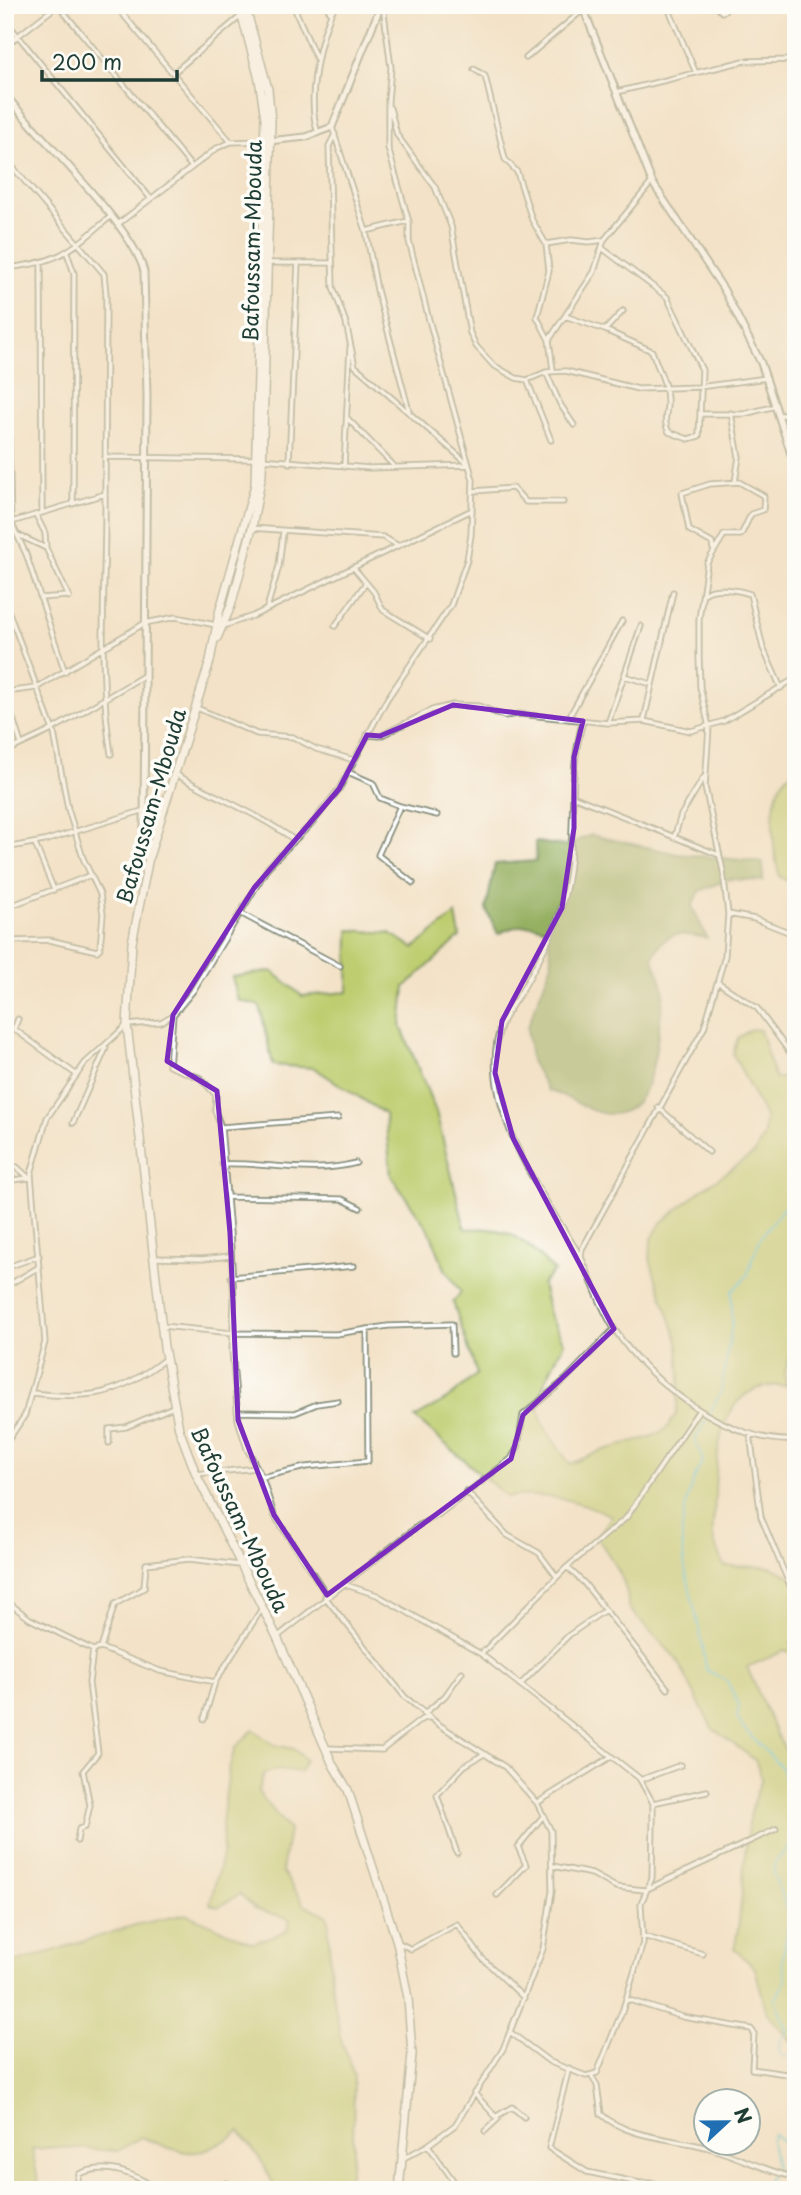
<svg xmlns="http://www.w3.org/2000/svg" width="801" height="2195" viewBox="0 0 801 2195" font-family="'Playpen Sans',sans-serif">
	<style>
		.green { fill: #becd6f; stroke: #6e8552; stroke-width: 2 }
		.forest { fill: #96b062; stroke: #5a764b; stroke-width: 2 }
		.lines { fill: none; stroke-linecap: round; stroke-linejoin: round }
		.stream { stroke: #5bc7d3; stroke-width: 2 }
		.street-casing { stroke: #89907e; stroke-width: 7 }
		.secondary-casing { stroke: #89907e; stroke-width: 9 }
		.highway-casing { stroke: #89907e; stroke-width: 10 }
		.street { stroke: #fff; stroke-width: 3.5 }
		.secondary { stroke: #fff; stroke-width: 5 }
		.highway { stroke: #fff; stroke-width: 7 }
		.marked { fill: none; stroke: #7b2cbf; stroke-width: 5; stroke-linejoin: round }
		.labels { text-anchor: middle; dominant-baseline: central; stroke-width: 7; stroke-linejoin: round; paint-order: stroke }
		.street-label { font-size: 21px; fill: #1f3d34; stroke: #fdfcf7 }
	</style>
	<rect width="100%" height="100%" fill="#fdfcf7"/>
	<filter id="ink" filterUnits="userSpaceOnUse"><feTurbulence type="fractalNoise" baseFrequency=".0143" numOctaves="2"/><feDisplacementMap in="SourceGraphic" scale="14" xChannelSelector="R" yChannelSelector="G"/><feConvolveMatrix kernelMatrix="1 2 1 2 8 2 1 2 1" color-interpolation-filters="sRGB"/></filter>
	<filter id="wash" filterUnits="userSpaceOnUse"><feTurbulence type="fractalNoise" baseFrequency=".00686" numOctaves="4" result="noise"/><feDisplacementMap in="SourceGraphic" scale="28" xChannelSelector="R" yChannelSelector="G"/><feGaussianBlur stdDeviation="1.57" result="paint"/><feColorMatrix in="noise" values="0 0 0 0 0 0 0 0 0 0 0 0 0 0 0 0 0 1.4 0 .05"/><feComposite in="paint" operator="in"/></filter>
	<g filter="url(#wash)">
		<rect width="100%" height="100%" fill="#f3e2c7"/>
		<path class="green" d="M796,770V886L780,877C772,851 764,783 796,770Z
			M456,914L460,937L405,987L401,1026L436,1112L465,1229C512,1225 522,1239 554,1271L542,1284L549,1314L564,1343C533,1405 527,1406 570,1464L601,1451L651,1437L666,1429L676,1415L680,1380L678,1341L655,1276L650,1259L651,1240L661,1223L701,1190L755,1153L764,1135L765,1117L733,1054L738,1038L751,1029L760,1030L775,1079L796,1075V1334L785,1373L786,1386C720,1378 716,1450 715,1497C715,1509 712,1523 713,1535C714,1545 720,1556 724,1566L771,1567L796,1579L793,1605L796,1653L784,1651L747,1667L776,1734L796,1768V2046L767,2013L755,1968L734,1949C748,1893 738,1832 762,1779L755,1760L712,1728L676,1658L628,1608C630,1582 611,1559 597,1537L612,1516C577,1499 546,1493 507,1497L415,1418L450,1397L477,1374L453,1302L461,1292L445,1269L430,1232L391,1176L385,1114L314,1068L273,1065L260,1006L238,1000L232,977L272,971L302,996L348,992L349,930L390,933L414,948Z
			M253,1730L275,1745L294,1749L306,1760L300,1772L278,1769L264,1774L258,1792L289,1830L282,1871L304,1904L328,1916L331,1980L340,2036L354,2075L353,2153L347,2190H276L264,2165L240,2131C196,2161 189,2156 141,2137L118,2151L58,2147L32,2149L40,2190H6L5,1966L135,1925L186,1914L253,1943L287,1931L290,1919L256,1909L240,1894L219,1907L210,1904L223,1851L222,1823L229,1769L235,1748Z"/>
		<path class="forest" d="M591,835L678,854L763,862V881L729,879L700,891L692,906L707,938C680,934 666,928 653,957C655,968 662,978 663,988C665,997 661,1010 660,1020C656,1050 652,1117 608,1114C586,1113 571,1095 548,1091L531,1061L527,1028L552,963L547,929C528,922 516,925 498,934L486,909L495,864L536,861L535,842L564,846Z
			M5,1923L14,1962L5,1966Z"/>
		<g class="lines">
			<path class="stream" d="M796,1192L760,1238L747,1276L732,1291V1324L721,1392L695,1440L703,1460C658,1546 698,1586 706,1670L727,1681L739,1705L737,1717L743,1728L781,1767L793,1805L796,1834
				M796,1837L775,1863L773,1873L790,1917L782,1961L786,1980L775,2000L788,2031L781,2040L779,2050L782,2055L796,2058
				M796,2111L791,2120L796,2125
				M761,2190L776,2167L771,2141L773,2134L796,2153"/>
		</g>
	</g>
	<g filter="url(#ink)">
		<g class="lines">
			<g class="street-casing">
				<path id="street" d="M58,5L191,166
					M115,5L231,142
					M293,5L316,58
					M326,5L331,14
					M383,5L391,68L388,100
					M667,5L696,73
					M714,5L722,12L732,5
					M5,20L151,199
					M5,46L58,5
					M526,58L584,9
					M474,69L485,76L505,159L517,172L532,220L546,244L549,271L537,317L549,340L553,370
					M173,73L241,16
					M617,92L744,61L796,60
					M390,108L397,135L435,187L451,226L470,333L476,346L493,365L516,378L527,380L546,372L566,371L638,389L699,387L767,378
					M332,127L366,231L377,290L409,411
					M318,133C306,99 319,37 335,5
					M335,134L329,146L333,287L346,323L355,366L467,463
					M5,158L99,268L104,274L106,294L105,494L5,524
					M118,224L217,148L231,142L265,141
					M366,231L408,221
					M5,237L11,256L8,396L11,522L26,554L65,672
					M546,244L571,240L589,242L604,240L652,182
					M602,248L667,297L702,370L700,414H744L776,406
					M67,253L74,273L73,504
					M268,263H332
					M41,264L42,513
					M5,268C59,263 70,251 110,217
					M565,316L605,330L623,311
					M605,330L652,351C657,367 667,383 667,400C668,412 662,421 669,432L688,439L699,436L700,414
					M549,340L594,272L604,240
					M546,372L560,404L574,425
					M527,380L551,440
					M731,413L739,457L735,482
					M779,415H796
					M347,418L393,465
					M788,441L796,442
					M105,457L254,459
					M262,459L369,468L469,465
					M289,463L298,263
					M344,467L350,347
					M474,491L513,488L526,502H563
					M105,494C106,581 97,667 111,754
					M36,515L45,533L46,548
					M251,528L383,537L397,545
					M18,535L46,548L69,597
					M713,549L712,543L689,530L682,493L710,484L739,482L764,496L763,510L751,514L741,535H724L707,563L699,619V657L700,687L709,727L705,787L723,871L728,914L725,956L704,1028L582,1249L581,1257C592,1281 601,1309 615,1330C648,1382 732,1445 796,1440
					M353,567L374,592L383,610L430,639
					M704,594C714,586 739,590 750,594L763,648L781,688
					M40,598L67,596
					M5,602L54,733L68,809L83,858L100,894L103,914L100,948L97,951L49,940L13,941L5,950
					M267,608L279,566L283,532
					M223,626L253,616L472,510
					M335,626L365,584
					M624,676L651,684
					M5,692L36,688L145,623L176,617L216,625
					M5,693L21,744
					M197,708L257,734L293,737L316,749L354,760
					M568,719L622,621
					M644,720L673,592
					M608,723L641,626
					M367,735L380,736L432,710L453,705L479,706L504,716L519,714L608,723L644,721L691,731L724,721L796,678
					M5,752L48,732L145,675
					M348,772L373,783L380,798L400,806L378,855L413,883
					M177,775C215,797 257,813 293,839
					M575,797L719,855
					M400,806L437,815
					M674,838L681,815L704,777
					M35,844L54,890
					M5,848L44,841L145,810
					M5,908L91,875
					M240,913L340,966
					M728,914L755,919L796,935
					M719,983L757,1008L796,1061
					M173,1015L169,1066L200,1078L216,1095L215,1111L221,1127L230,1233L234,1300L232,1351L238,1420L247,1449L262,1477L274,1515L327,1595
					M18,1019L14,1029L77,1075
					M658,1107L709,1152
					M73,1123L106,1048
					M221,1127L338,1118
					M222,1164C267,1162 312,1175 356,1163
					M5,1165L17,1167L29,1178
					M5,1181L29,1178
					M228,1197L342,1199L360,1208
					M581,1257C543,1195 473,1100 502,1023C507,1011 517,999 524,987C537,963 555,932 562,905C580,844 565,782 583,721
					M155,1258L203,1259L230,1256
					M5,1268L39,1256
					M231,1277L354,1266
					M5,1287L39,1267
					M162,1326L233,1333L336,1334L388,1326L452,1324L453,1353
					M32,1393C90,1400 119,1395 165,1359
					M237,1412L295,1413L317,1404L338,1401
					M750,1434L761,1517L796,1600
					M109,1443V1429L126,1427L173,1407
					M5,1445L25,1415L45,1342L31,1174L47,1118L85,1063L127,1025L161,1022L173,1015L193,991L268,867L314,821L339,789L387,699L451,605L467,560L471,535L473,480L429,320L409,241V222L388,148V99
					M196,1474L257,1468
					M262,1477L306,1467L368,1461L367,1329
					M466,1491L507,1535L539,1553L557,1577
					M567,1567L584,1583L668,1689
					M346,1585L377,1595L481,1654L639,1778L653,1803V1822L652,1878L641,1903L643,1943L623,2009L597,2073L586,2076L550,2062L510,2032
					M325,1597L405,1697L438,1724L505,1767L537,1803L551,1831L552,1891L543,1949L503,2049L455,2125L428,2145L404,2158
					M5,1600L30,1619L93,1650L101,1648L160,1671L215,1682
					M277,1637L418,1526L438,1515L511,1459L518,1447L523,1415L566,1379L614,1329
					M788,1643H796
					M101,1648L115,1604L144,1588L146,1564L189,1559L239,1565
					M481,1654L567,1567L626,1518L699,1410
					M520,1685L569,1635L605,1610
					M424,1714L445,1696L462,1672
					M204,1719L215,1682L261,1610
					M327,1748L382,1750L422,1719L428,1718
					M640,1780L681,1765
					M537,1803L609,1758
					M653,1803L707,1791
					M77,1841L79,1829L85,1827L90,1805L83,1771L98,1753L89,1683L93,1650
					M457,1853L437,1795L464,1766L484,1754
					M553,1866L592,1874L616,1887L645,1890L776,1829
					M497,1895L526,1865L518,1847L544,1815
					M643,1936L703,1954
					M397,1942L411,1949L457,1924L482,1958L524,1998
					M626,1999L683,2017L751,2029L754,2033L752,2069L786,2074
					M569,2068L549,2148L587,2172L640,2183H654
					M592,2077L597,2085L601,2114C628,2139 674,2138 709,2148C738,2156 766,2171 796,2178
					M474,2093L498,2119L485,2131
					M497,2116L512,2107L524,2117
					M428,2145L460,2190
					M76,2190L79,2174C107,2162 134,2173 158,2190
					M211,2190L226,2183"/>
			</g>
			<g class="secondary-casing">
				<path id="secondary" d="M582,5L652,182L724,290L761,363L796,469
					M5,94C36,135 135,228 144,272L147,396L144,827L149,857
					M268,141L306,137L332,127L381,5"/>
			</g>
			<g class="highway-casing">
				<path id="highway" d="M239,5L259,79L265,118L255,485L219,613L210,661L149,857L132,943L127,1025L164,1347L179,1429L196,1474L277,1637L333,1765L348,1790L397,1942L408,1998L412,2054L399,2190
					M217,638L231,606L252,528L262,474L271,122L268,89L245,5"/>
			</g>
			<use href="#street" class="street"/>
			<use href="#secondary" class="secondary"/>
			<use href="#highway" class="highway"/>
		</g>
	</g>
	<path d="M0 0H801V2195H0ZM453,705L583,721L574,757V828L562,908L502,1021L495,1073L513,1138L614,1329L523,1415L511,1459L327,1595L274,1515L238,1420L230,1233L217,1091L167,1061L173,1015L254,888L339,789L367,735L380,736Z" fill="#f3e2c7" fill-opacity=".55" fill-rule="evenodd"/>
	<path class="marked" d="M453,705L583,721L574,757V828L562,908L502,1021L495,1073L513,1138L614,1329L523,1415L511,1459L327,1595L274,1515L238,1420L230,1233L217,1091L167,1061L173,1015L254,888L339,789L367,735L380,736Z"/>
	<g class="labels">
		<g class="street-label">
			<text transform="translate(251 241) rotate(-89)">Bafoussam-Mbouda</text>
			<text transform="translate(150 806) rotate(-74)">Bafoussam-Mbouda</text>
			<text transform="translate(241 1519) rotate(65)">Bafoussam-Mbouda</text>
		</g>
	</g>
	<rect width="801" height="2195" fill="none" stroke="#fdfcf7" stroke-width="28"/>
	<g transform="translate(727 2122) rotate(68)"><circle r="33" fill="#fdfcf7" stroke="#a4b0a9" stroke-width="2"/>
	<path d="M0-5L12 26L0 18L-12 26Z" fill="#1f6fb2"/>
	<text y="-10" font-size="19" font-weight="bold" text-anchor="middle" fill="#1f3d34">N</text>
	</g>
	<path d="M42 70v10h135v-10" fill="none" stroke="#1f3d34" stroke-width="3.5"/>
	<text x="52" y="70" font-size="21" fill="#1f3d34" stroke="#fdfcf7" stroke-width="5" paint-order="stroke">200 m</text>
</svg>
